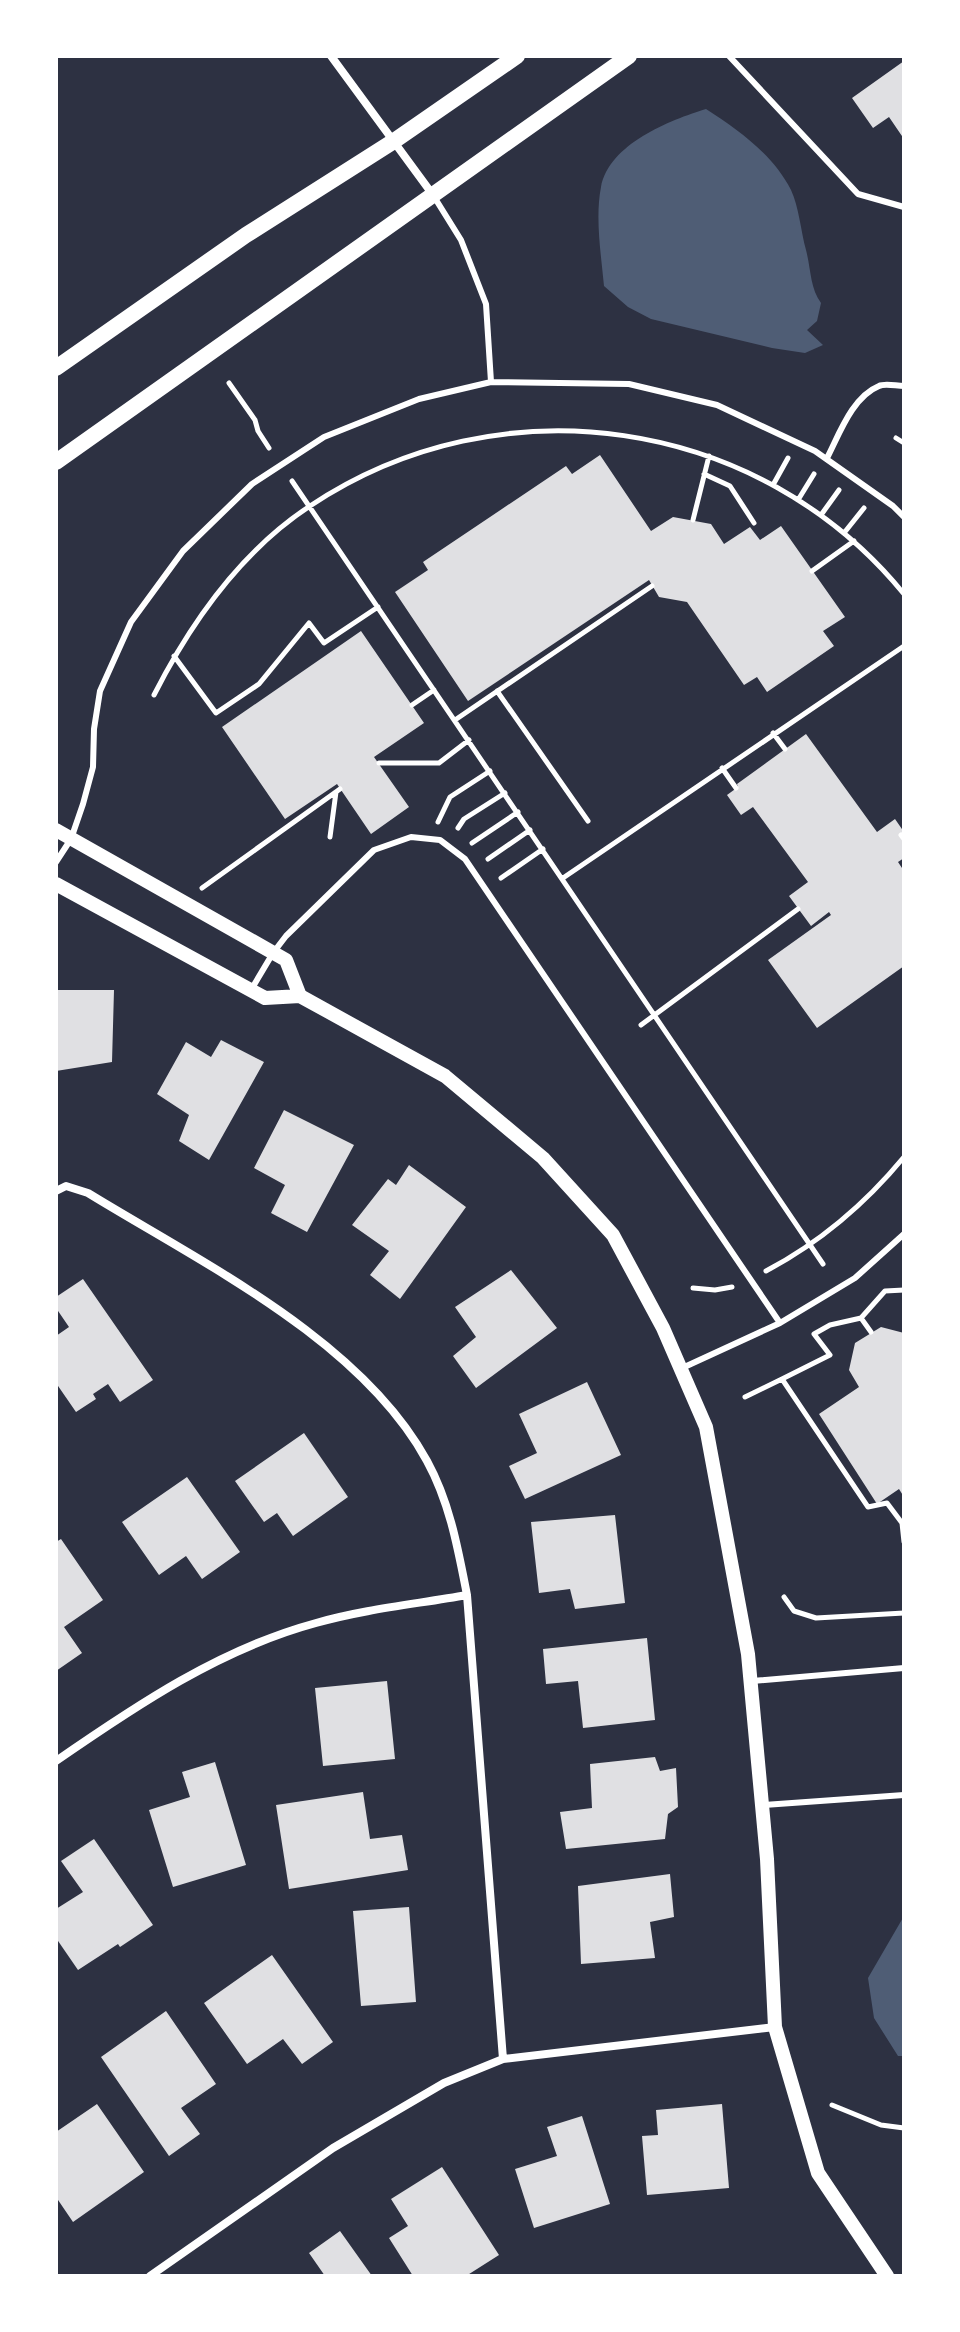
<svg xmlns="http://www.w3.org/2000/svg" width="960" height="2332" viewBox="0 0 960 2332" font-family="'Exo 2',sans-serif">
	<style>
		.water { fill: #4f5d75 }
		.building { fill: #e0e0e3 }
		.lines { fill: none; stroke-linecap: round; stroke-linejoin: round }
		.path { stroke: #fff; stroke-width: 5 }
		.service { stroke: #fff; stroke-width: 6 }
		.minor { stroke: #fff; stroke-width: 8 }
		.tertiary { stroke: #fff; stroke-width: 14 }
		.secondary { stroke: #fff; stroke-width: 16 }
	</style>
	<rect width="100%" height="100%" fill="#2d3142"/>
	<path class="water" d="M706,109C739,130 773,155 791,190C799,207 801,232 806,250C811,269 810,288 821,303L817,321L807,330L823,345L805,353L772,348L651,319L628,307L604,286C601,254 595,218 601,187C609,144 670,120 706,109Z
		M904,1916V2056H898L874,2018L868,1978Z"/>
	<path class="building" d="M904,61V139L889,117L873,128L852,98Z
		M600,455L651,531L673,517L711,524L724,544L750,527L760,540L781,526L845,617L823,631L834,646L767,692L757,677L744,685L687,602L659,597L649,580L468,701L395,592L428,570L423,562L566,466L572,474Z
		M361,631L424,723L374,757L409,807L371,834L337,784L285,819L222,727Z
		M806,734L877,832L895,819L904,832V858L898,862L904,871V966L817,1028L768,960L831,915L829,912L811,926L789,896L808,882L753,807L741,815L727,795L738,787L737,784Z
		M56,990H114L112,1062L56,1071Z
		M221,1040L264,1062L209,1160L179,1141L189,1115L157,1094L186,1042L211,1057Z
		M284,1110L354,1145L307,1232L271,1213L285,1185L254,1168Z
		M409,1165L466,1207L400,1299L370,1275L389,1251L352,1225L388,1179L396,1185Z
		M511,1270L557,1328L476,1388L453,1356L476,1337L455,1307Z
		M83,1279L153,1380L120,1402L108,1384L93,1394L96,1399L76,1412L56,1383V1336L69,1327L56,1308V1297Z
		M881,1327L904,1333V1497L899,1489L877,1504L819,1414L859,1387L849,1370L855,1343Z
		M587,1382L621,1455L525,1499L509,1466L537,1453L519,1414Z
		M304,1433L348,1497L293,1536L277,1513L264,1522L235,1481Z
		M187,1477L240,1552L202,1579L186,1556L159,1575L122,1522Z
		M615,1515L625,1603L575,1609L570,1589L539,1593L531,1522Z
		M61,1539L103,1600L64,1627L82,1653L56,1671V1542Z
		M647,1638L655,1720L583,1728L578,1681L546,1684L543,1649Z
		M387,1681L395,1759L323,1766L315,1688Z
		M655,1757L660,1771L676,1768L678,1807L668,1814L665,1839L566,1849L560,1812L592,1808L590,1764Z
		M215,1762L246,1865L173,1887L149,1810L190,1797L182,1772Z
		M363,1792L370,1839L402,1835L408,1870L289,1889L276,1805Z
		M94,1839L153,1925L120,1947L118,1944L78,1970L56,1938V1909L83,1892L61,1861Z
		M670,1874L674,1917L650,1922L655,1958L581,1964L578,1886Z
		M409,1907L416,2002L361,2006L353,1911Z
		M272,1955L333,2042L302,2064L283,2039L247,2064L204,2003Z
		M166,2011L216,2084L181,2108L200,2134L169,2156L101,2057Z
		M97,2104L144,2172L73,2222L56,2197V2132Z
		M722,2104L729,2188L647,2195L642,2136L658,2135L656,2110Z
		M582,2116L610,2204L534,2228L515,2169L557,2156L547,2127Z
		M442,2167L499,2255L466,2276H413L389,2238L408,2226L391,2199Z
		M340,2231L372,2276H325L309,2253Z"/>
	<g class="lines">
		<path class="path" d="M229,383L255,420L258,431L269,448
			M896,438L904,443
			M704,474L730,486L754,523
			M292,481L823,1264
			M773,485L788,458
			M798,500L814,474
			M821,515L839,490
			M693,520L709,456
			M844,533L864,508
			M812,571L854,541
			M174,656L216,713L259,684L309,623L324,643L378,607
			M497,691L588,821
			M154,695C191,622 240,552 310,506C500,379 759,416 904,594
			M412,705L434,690
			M455,720L652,586
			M773,733L785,749
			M379,763H439L469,740
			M722,768L736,788
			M438,822L450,797L490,771
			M458,828L464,819L505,793
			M901,835L904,839
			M330,837L336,792
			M472,843L518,812
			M488,859L530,830
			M501,878L543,849
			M563,878L904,646
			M202,888L340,789
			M641,1025L798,909
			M766,1271C819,1243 866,1203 904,1157
			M693,1288L715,1290L732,1287
			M904,1290L885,1291L861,1318L830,1325L814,1334L830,1355L782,1379L868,1507L887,1503L902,1523L904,1542
			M861,1318L871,1332
			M745,1397L782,1379
			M784,1597L794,1611L816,1618L904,1613
			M832,2105L881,2125L904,2128"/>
		<path class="service" d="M729,56L858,194L904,207
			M433,195L461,240L486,304L491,382
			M827,458C839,435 852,397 879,386C885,383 896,386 904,386
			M56,862L71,839L83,804L93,767L94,729L100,691L131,622L183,551L252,484L324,437L419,399L491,382L629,384L717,405L815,451L893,506L904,517
			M251,990L273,953L286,936L374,850L411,837L440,840L465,859L780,1323
			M680,1369L780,1323L855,1278L904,1234
			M752,1681L904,1668
			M764,1805L904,1795"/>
		<path class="minor" d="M331,56L433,195
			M56,1191L66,1186L88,1193C202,1263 361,1340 427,1461C450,1503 458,1549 467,1595L503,2059
			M56,1761C137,1705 220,1649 316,1623C365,1609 417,1604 467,1595
			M150,2276L333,2148L444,2083L503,2059L775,2027"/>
		<path class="tertiary" d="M56,830L286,960L300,996
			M56,884L265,998L300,996L445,1076L543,1158L613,1235L663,1328L706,1427L748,1654L767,1859L775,2027L818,2173L887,2276"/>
		<path class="secondary" d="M56,368L246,235L394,141L517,56
			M56,462L629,56"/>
	</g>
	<rect width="960" height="2332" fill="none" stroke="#ffffff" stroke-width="116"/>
</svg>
